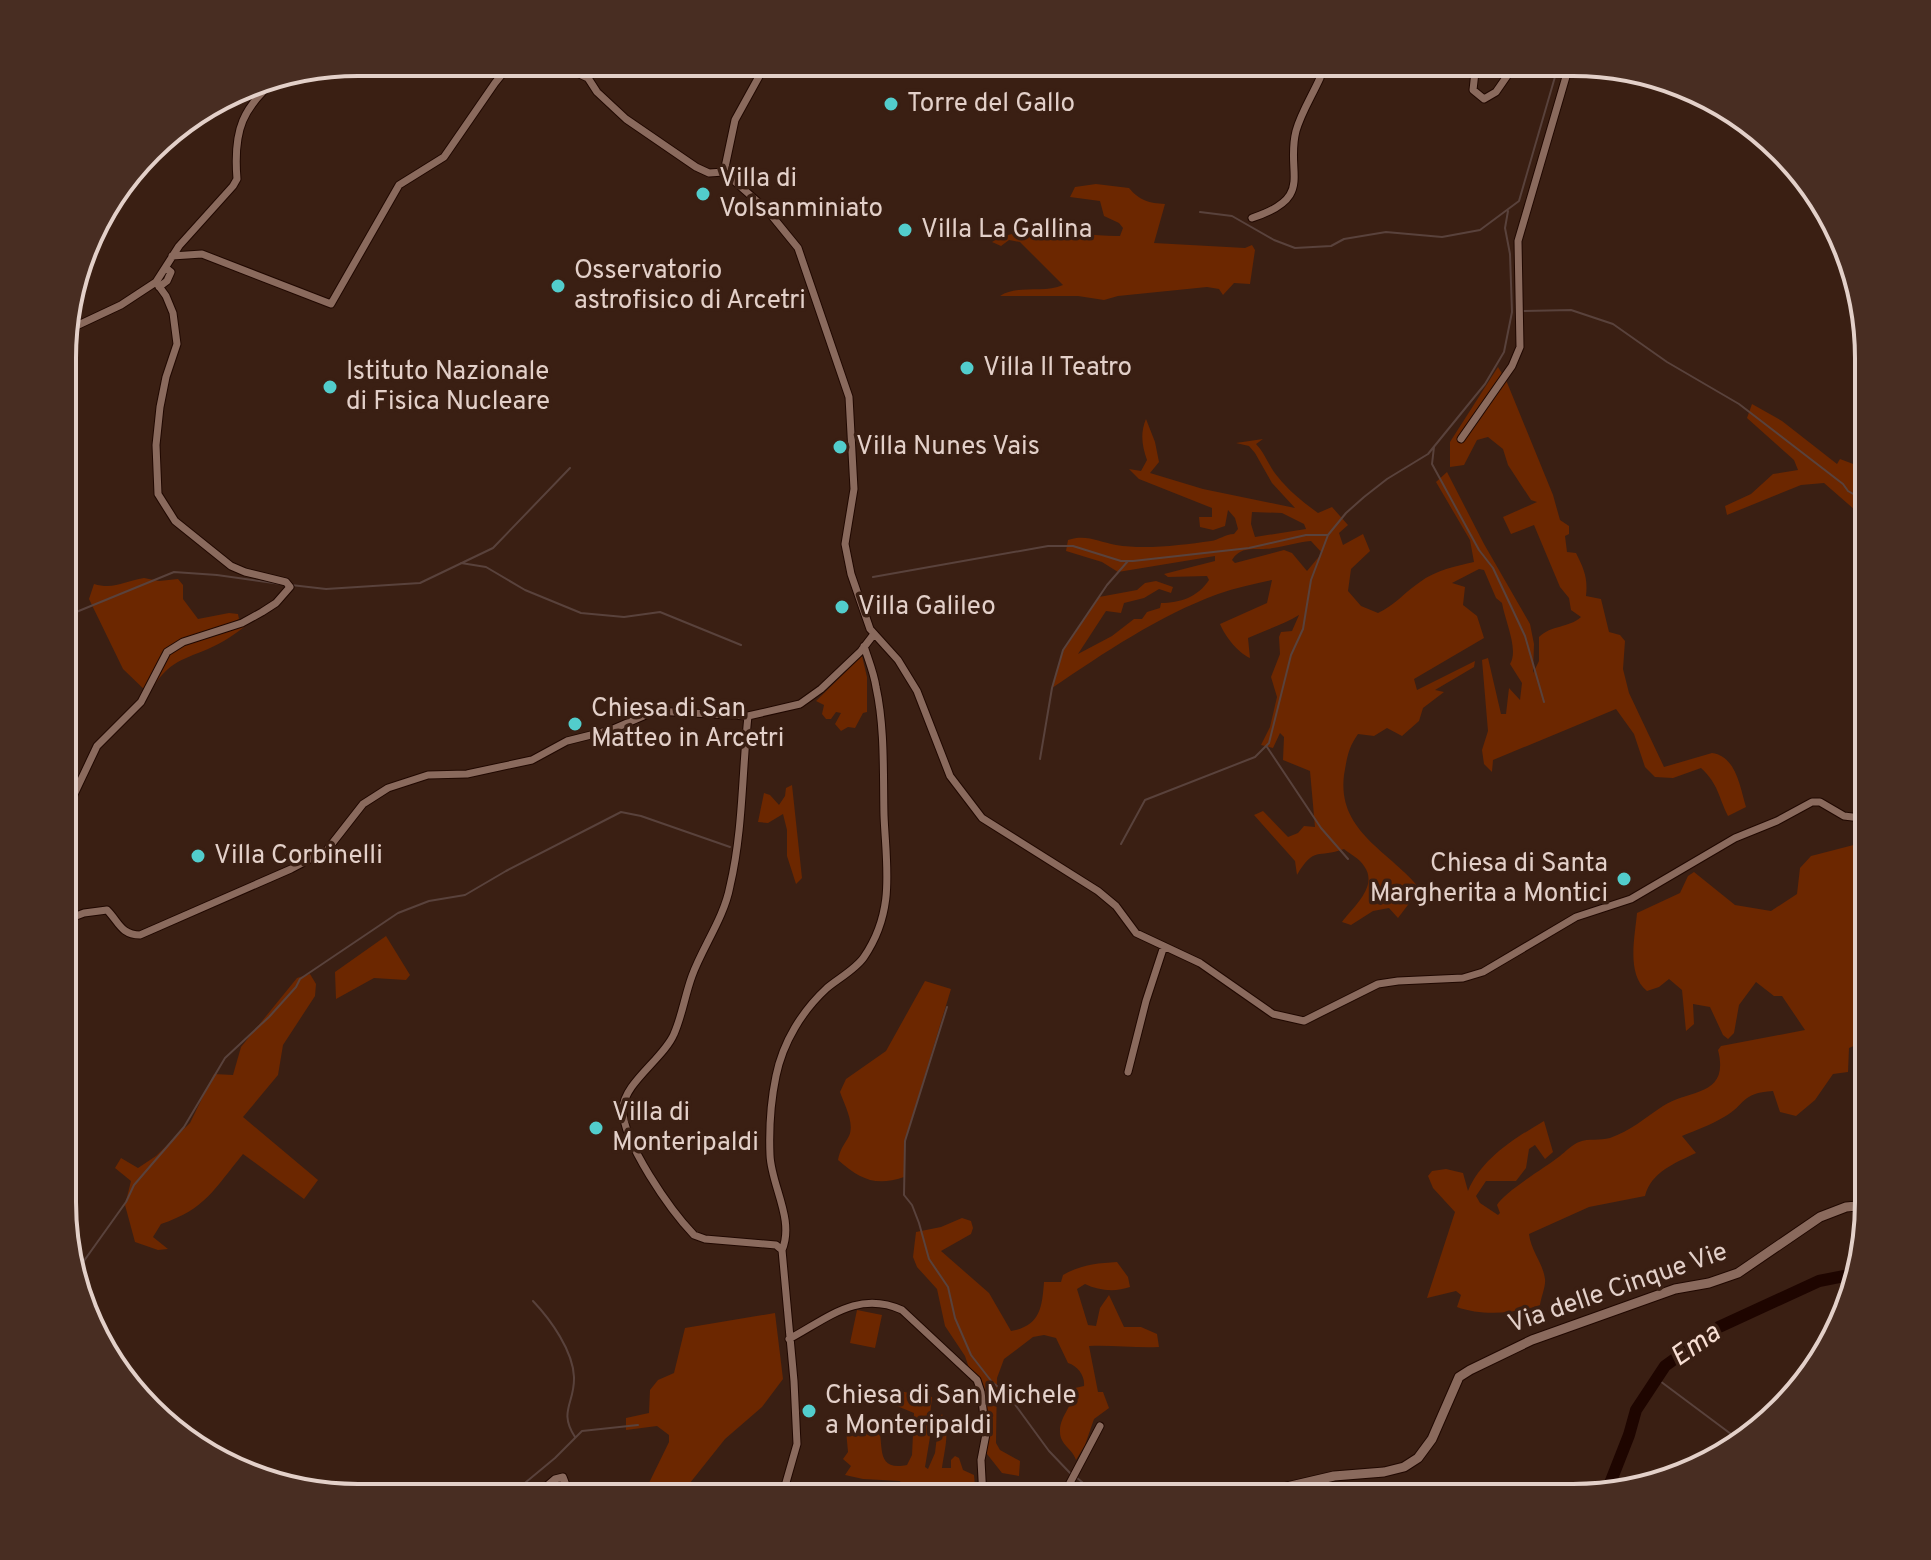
<svg xmlns="http://www.w3.org/2000/svg" width="1931" height="1560" viewBox="0 0 1931 1560" font-family="Overpass,sans-serif">
	<style>
		.green { fill: #6c2700; fill-rule: evenodd }
		.lines { fill: none; stroke-linecap: round; stroke-linejoin: round }
		.stream { stroke: #59423c; stroke-width: 2 }
		.river { stroke: #1e0500; stroke-width: 12 }
		.minor-casing { stroke: #200801; stroke-width: 9 }
		.tertiary-casing { stroke: #200801; stroke-width: 11 }
		.minor { stroke: #8a6a5d; stroke-width: 7 }
		.tertiary { stroke: #8a6a5d; stroke-width: 9 }
		.poi-dot { fill: #52cdcc; stroke: #3a1f13; stroke-width: 3 }
		.labels { text-anchor: middle; dominant-baseline: central; stroke-width: 7; stroke-linejoin: round; paint-order: stroke }
		.poi-label { font-size: 26px; fill: #e3d0c9; stroke: #3a1f13; text-anchor: start }
		.street-label { font-size: 26px; fill: #e3d0c9; stroke: #3a1f13 }
		.water-label { font-size: 28px; font-style: italic; fill: #f7ded3; stroke: #3a1f13 }
		.rim { fill: none; stroke: #e3d0c9; stroke-width: 4 }
	</style>
	<rect width="100%" height="100%" fill="#3a1f13"/>
	<path class="green" d="M1096,184L1129,188C1140,201 1149,203 1165,204L1154,243L1245,248L1252,245L1255,250L1250,284L1234,283L1223,295L1219,289L1207,287L1118,296L1104,300L1078,296H1000C1018,284 1043,294 1063,285L1020,242L1009,240L1001,246L992,242C1024,222 1082,237 1120,236L1123,228L1119,223L1104,216L1100,201L1070,197L1075,187Z
		M1498,367L1506,380L1553,495L1560,520L1569,526V534L1565,536L1567,552L1576,553C1584,569 1588,578 1586,596L1601,599L1609,632L1620,635L1625,641L1623,669L1629,693L1664,767L1712,753C1736,756 1740,787 1746,807L1728,816C1718,796 1719,785 1701,768L1673,778L1655,777L1645,767L1634,734L1616,709L1493,760L1492,772L1484,764L1482,750L1488,731L1482,660L1488,658L1501,714H1506L1509,688L1520,700L1522,683L1510,664C1519,650 1505,621 1502,603L1496,598L1484,570L1479,569L1452,583L1465,587L1463,605L1477,616L1484,638L1414,679L1417,690L1475,661L1474,667L1435,690L1444,692L1423,708L1419,721L1402,736L1387,728L1374,736L1358,734C1348,748 1347,758 1344,775C1337,832 1390,851 1420,889L1398,918L1389,908L1373,911L1351,925L1342,922C1353,907 1379,886 1364,866C1360,859 1350,854 1344,849C1317,859 1315,845 1297,875L1295,861L1254,815L1263,811L1288,837L1298,833L1304,826L1315,827L1310,771L1283,760L1284,737L1280,733L1273,748L1261,745L1270,727L1277,697L1271,677L1280,654L1279,637L1281,632L1292,631L1299,615C1285,624 1265,630 1248,638L1250,658C1238,653 1225,636 1220,624L1267,603L1272,580C1254,584 1235,588 1218,594C1158,616 1104,653 1052,688L1063,650L1099,597L1137,590L1145,583L1156,581L1173,587L1171,593L1159,589L1144,598L1124,603L1121,613L1106,611L1078,654L1112,636L1134,619H1142L1147,612L1160,608L1161,603C1180,603 1198,597 1209,580L1207,576L1168,577L1164,574L1215,561V556L1118,572L1102,562L1066,551L1068,540C1087,534 1098,542 1116,545C1145,550 1182,545 1211,541C1219,540 1225,534 1234,534L1238,529L1235,518L1228,510L1225,526L1213,530L1200,527L1199,517H1212V508L1139,479L1129,469L1141,471L1147,460C1142,446 1140,433 1146,419L1155,442L1159,462L1150,473L1203,489L1295,508L1272,483L1255,453L1249,446L1236,443L1263,439L1256,444C1265,453 1269,467 1278,477C1289,491 1303,502 1318,513L1332,507L1348,525L1339,533L1343,545L1363,534L1370,551L1351,569L1348,591L1361,606L1378,613C1394,606 1405,592 1420,582C1436,570 1456,566 1474,562L1470,540L1436,482L1447,472L1484,544L1530,624L1534,644L1533,673L1539,661V637C1551,625 1569,628 1581,617L1571,610L1569,598L1560,587L1534,525L1511,534L1503,517L1537,502L1531,500L1508,465L1503,449L1488,437L1477,440L1464,465L1450,467V442ZM1252,512L1282,513L1304,524L1306,529L1255,537L1251,524ZM1311,541L1322,553L1307,571L1292,553L1284,550L1235,563L1232,560C1241,544 1258,551 1273,548C1286,546 1298,542 1311,541Z
		M1752,404L1782,421L1837,464L1840,459L1869,470V516L1855,510L1824,483L1801,485L1727,515L1725,506L1751,494L1773,474L1798,470L1794,460L1747,418Z
		M144,578L159,581L178,579L183,585V599L198,619L229,613L238,614L239,619L213,633L247,625C235,634 222,643 208,649C178,661 166,664 149,694L123,669L89,599L94,584C114,590 125,581 144,578Z
		M862,656L867,677V712L863,713L855,728L848,727L841,731L835,724L841,713L836,712L831,719H826L822,714L824,705L816,701Z
		M792,785L802,878L796,884L787,856V830L783,814L768,823L758,822L764,793L770,795L779,805L785,796L786,788Z
		M1869,841L1868,1040L1849,1048L1848,1072L1833,1074L1815,1100L1796,1116L1780,1112L1773,1091C1740,1093 1746,1105 1724,1117C1711,1125 1696,1130 1682,1136L1696,1153C1675,1163 1651,1172 1645,1196L1589,1207L1529,1234C1531,1251 1543,1263 1545,1279C1546,1286 1541,1297 1540,1305C1515,1314 1481,1316 1457,1307L1461,1295L1456,1291L1427,1298L1455,1212L1433,1188L1428,1176L1432,1171L1446,1169L1463,1173L1468,1191C1481,1159 1515,1138 1544,1121L1553,1152L1545,1159L1535,1145L1529,1149L1526,1168L1516,1181H1486L1476,1196L1480,1203L1498,1215L1500,1213L1497,1205C1504,1192 1546,1167 1560,1156C1565,1152 1573,1144 1579,1142C1589,1138 1600,1141 1610,1138C1630,1131 1645,1118 1663,1106C1689,1089 1730,1097 1718,1050L1721,1046L1805,1030L1782,996H1774L1756,982L1739,1005L1734,1033L1728,1039L1723,1035L1710,1007L1693,1004L1694,1024L1686,1031L1682,990L1669,979L1659,987L1647,991C1626,974 1635,937 1637,913L1680,893L1688,876L1694,872L1735,905L1771,911L1797,894L1800,868L1811,856Z
		M386,936L410,975L406,980L374,978L336,999L335,972Z
		M310,974L316,984L315,996L283,1045L278,1075L243,1117L318,1180L304,1199L243,1154C214,1189 206,1209 161,1224L153,1237L168,1249L158,1250L135,1242L125,1205L131,1181L115,1168L121,1158L138,1168L156,1156L190,1123L214,1074L233,1075L241,1047L297,978Z
		M925,981L951,989L905,1141L904,1177C875,1187 860,1179 838,1160C840,1149 844,1145 849,1136C855,1123 844,1104 840,1092L846,1079L886,1051Z
		M962,1218L971,1221L973,1228L971,1234L941,1251L989,1293L1011,1331C1040,1326 1042,1308 1044,1282H1061L1063,1275C1080,1265 1098,1263 1117,1262L1128,1277L1130,1287C1116,1292 1099,1291 1085,1284L1077,1289L1088,1325L1096,1326L1100,1308L1109,1295L1124,1327H1141L1157,1334L1159,1347C1135,1348 1113,1345 1089,1346L1098,1392H1103L1109,1408L1094,1419L1085,1445L1076,1460C1073,1449 1060,1445 1060,1432C1059,1416 1075,1404 1075,1388L1084,1386C1085,1376 1078,1366 1068,1363L1056,1338L1044,1335L1033,1337L1004,1359L997,1378L996,1443L1000,1450L1020,1461L1019,1476L1002,1473L987,1454L982,1441L983,1428L975,1386L965,1356L945,1326L937,1289L917,1267L913,1257L916,1232L941,1227Z
		M857,1310L882,1315L875,1348L850,1343Z
		M775,1313L783,1379L762,1407L725,1439L678,1498H634L649,1483L669,1442V1435L657,1426L626,1430V1418L649,1413L650,1390L658,1380L674,1373L685,1328Z
		M899,1391L932,1397L930,1415L935,1416L936,1428L931,1431L925,1467L928,1469L935,1453L939,1419L942,1414C951,1429 944,1452 942,1468H951V1460L955,1456L959,1458L963,1470L974,1475L975,1486L969,1498H935L937,1492L934,1488H930L926,1498H897L903,1489L900,1481L863,1479L845,1475L851,1466L843,1459L848,1452L846,1430L858,1421H876C887,1439 871,1472 907,1465L912,1455L914,1413L892,1404L886,1396L890,1392Z"/>
	<g class="lines">
		<path class="stream" d="M1200,212L1232,216L1274,240L1295,248L1331,246L1344,239L1386,232L1442,237L1480,230L1519,201L1559,63
			M1523,311L1571,310L1613,324L1667,362L1739,404L1843,484L1848,491L1869,503
			M1434,447L1432,464L1479,550L1493,568L1525,636L1544,702
			M461,563L486,567L525,590L581,613L624,617L660,612L741,645
			M873,577L1048,546H1073L1121,561H1133L1249,548L1306,535H1327
			M291,585L326,589L420,583L493,548L570,468
			M64,617L174,572L217,575L281,584
			M1267,747L1321,828L1348,859
			M1040,759L1052,688L1063,650L1107,585L1128,561
			M1121,844L1145,800L1255,757L1269,743L1291,655L1303,629L1311,580L1328,535L1346,513L1364,497L1387,479L1428,454L1485,384L1504,352L1512,312L1510,254L1505,228L1508,211
			M947,1007L905,1141L904,1195L912,1205L919,1223L929,1259L948,1287L955,1318L971,1355L992,1382L1008,1395L1049,1451L1071,1474
			M76,1272L126,1202L134,1185L184,1127L225,1058L269,1017L296,987L300,979L398,913L429,901L465,895L506,871L621,812L641,816L730,847
			M533,1301C551,1320 573,1351 574,1377C575,1403 558,1411 575,1437
			M1656,1378L1739,1440
			M1076,1477L1101,1498
			M508,1497L555,1458L582,1431L638,1425"/>
		<path class="river" d="M1607,1491L1629,1435L1636,1410L1665,1366L1719,1327L1819,1281L1854,1274"/>
		<g class="minor-casing">
			<path id="minor" d="M553,62L588,78L597,92L626,119L696,167L709,173L724,172
				M1270,62L1272,63
				M1476,63L1473,90L1484,99L1496,92L1516,63
				M724,172L767,210L798,248L849,397L854,489L845,544L851,574L870,629L898,660L917,691L950,776L982,818L1098,891L1116,906L1136,933L1200,963L1273,1014L1304,1021L1378,984L1398,981L1463,978L1483,972L1576,917L1631,899L1735,838L1777,821L1812,802H1820L1844,816L1869,819
				M724,172L735,120L767,62
				M1252,218C1316,197 1285,174 1296,131C1301,113 1312,96 1320,78L1321,73L1316,62
				M172,256L202,254L331,304L399,185L444,157L495,83L512,62
				M159,287L167,281L171,272L166,268
				M66,314L72,328L121,305L156,282L179,246L233,186L237,179C233,130 242,107 281,75
				M1461,439L1512,366L1520,347L1518,241L1570,63
				M748,716C742,772 743,831 730,886C724,918 703,946 692,976C685,995 682,1016 674,1034C664,1058 623,1084 623,1109C622,1142 671,1211 694,1235L705,1239L776,1245L782,1250L794,1381L797,1444L783,1493
				M64,808L70,803L97,746L141,702L167,652L183,642L242,623L262,612L276,603L290,587L286,582L245,572L231,566L175,521L158,494L156,445L160,407L166,377L177,344L173,313L166,296L156,282
				M63,921L84,913L107,910C119,922 121,935 140,935L291,869L327,850L363,804L388,788L428,775L467,774L532,760L567,741L611,730L655,711L748,716L800,704L821,689L861,651L874,634
				M1128,1072L1146,1001L1164,946
				M782,1250C795,1220 771,1185 770,1155C769,1130 771,1100 776,1076C783,1042 802,1011 827,988C839,978 856,969 864,957C896,910 886,866 884,815C883,773 885,728 876,687C874,673 868,659 864,646
				M789,1339C828,1318 858,1290 902,1310L977,1380L981,1392L986,1434L981,1460L983,1498
				M534,1497L555,1479L563,1477L566,1485L560,1497
				M1062,1498L1100,1426"/>
		</g>
		<g class="tertiary-casing">
			<path id="tertiary" d="M1186,1498L1274,1490L1334,1476L1384,1472L1404,1467L1418,1458L1432,1439L1459,1377L1470,1370L1532,1340L1675,1289L1709,1283L1738,1273L1820,1217L1846,1207L1868,1205"/>
		</g>
		<use href="#minor" class="minor"/>
		<use href="#tertiary" class="tertiary"/>
	</g>
	<g class="poi-dot">
		<circle cx="891" cy="104" r="8"/>
		<circle cx="703" cy="194" r="8"/>
		<circle cx="905" cy="230" r="8"/>
		<circle cx="558" cy="286" r="8"/>
		<circle cx="967" cy="368" r="8"/>
		<circle cx="330" cy="387" r="8"/>
		<circle cx="840" cy="447" r="8"/>
		<circle cx="842" cy="607" r="8"/>
		<circle cx="575" cy="724" r="8"/>
		<circle cx="198" cy="856" r="8"/>
		<circle cx="1624" cy="879" r="8"/>
		<circle cx="596" cy="1128" r="8"/>
		<circle cx="809" cy="1411" r="8"/>
	</g>
	<g class="labels">
		<g class="poi-label">
			<text x="907" y="104">Torre del Gallo</text>
			<text x="719" y="179">Villa di<tspan x="719" dy="30">Volsanminiato</tspan></text>
			<text x="921" y="230">Villa La Gallina</text>
			<text x="574" y="271">Osservatorio<tspan x="574" dy="30">astrofisico di Arcetri</tspan></text>
			<text x="983" y="368">Villa Il Teatro</text>
			<text x="346" y="372">Istituto Nazionale<tspan x="346" dy="30">di Fisica Nucleare</tspan></text>
			<text x="856" y="447">Villa Nunes Vais</text>
			<text x="858" y="607">Villa Galileo</text>
			<text x="591" y="709">Chiesa di San<tspan x="591" dy="30">Matteo in Arcetri</tspan></text>
			<text x="214" y="856">Villa Corbinelli</text>
			<text x="1608" y="864" text-anchor="end">Chiesa di Santa<tspan x="1608" dy="30">Margherita a Montici</tspan></text>
			<text x="612" y="1113">Villa di<tspan x="612" dy="30">Monteripaldi</tspan></text>
			<text x="825" y="1396">Chiesa di San Michele<tspan x="825" dy="30">a Monteripaldi</tspan></text>
		</g>
		<g class="street-label">
			<text transform="translate(1618 1289) rotate(-19)">Via delle Cinque Vie</text>
		</g>
		<g class="water-label">
			<text transform="translate(1696 1346) rotate(-35)">Ema</text>
		</g>
	</g>
	<path d="M0 0H1931V1560H0ZM358 76H1573A282 282 0 0 1 1855 358V1202A282 282 0 0 1 1573 1484H358A282 282 0 0 1 76 1202V358A282 282 0 0 1 358 76Z" fill="#482d22" fill-rule="evenodd"/>
	<path class="rim" d="M358 76H1573A282 282 0 0 1 1855 358V1202A282 282 0 0 1 1573 1484H358A282 282 0 0 1 76 1202V358A282 282 0 0 1 358 76Z"/>
</svg>
